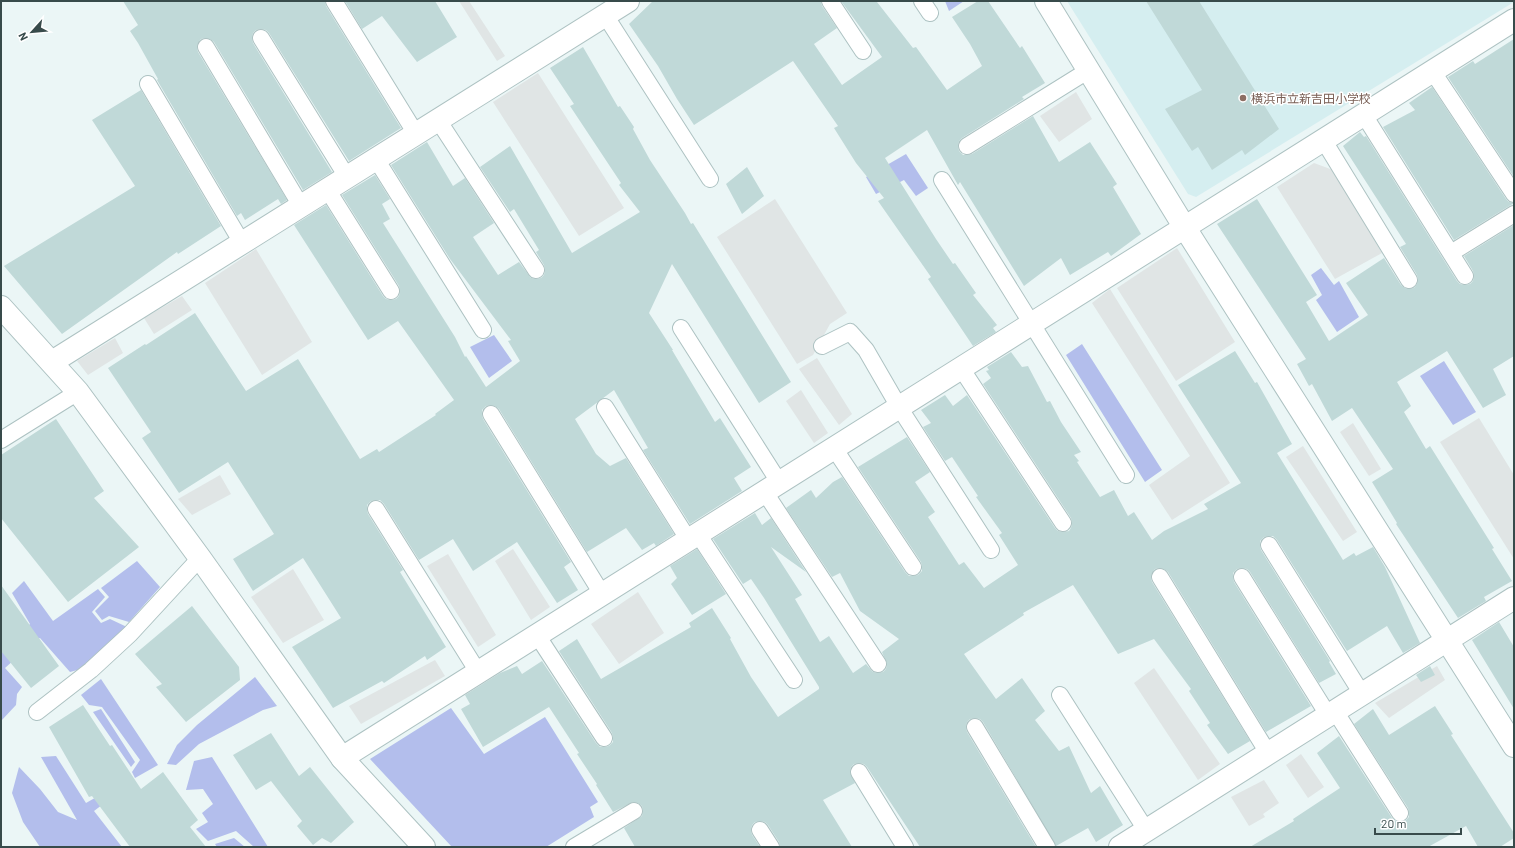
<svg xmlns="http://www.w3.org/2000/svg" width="1515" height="848" viewBox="0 0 1515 848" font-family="Barlow,'Noto Sans JP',sans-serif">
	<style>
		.education { fill: #d5eef0 }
		.green { fill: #b3beec }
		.parking { fill: #e0e5e5 }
		.building { fill: #c0d9d8 }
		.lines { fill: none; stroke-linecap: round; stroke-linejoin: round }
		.service-casing { stroke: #adc2c2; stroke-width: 18 }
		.minor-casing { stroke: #adc2c2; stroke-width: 24 }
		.tertiary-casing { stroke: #adc2c2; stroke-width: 24 }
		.service { stroke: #fff; stroke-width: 16 }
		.minor { stroke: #fff; stroke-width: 22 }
		.tertiary { stroke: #fff; stroke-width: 22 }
		.education-dot { fill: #8d6e63; stroke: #fff; stroke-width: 1.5 }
		.labels { text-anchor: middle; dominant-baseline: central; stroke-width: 3; stroke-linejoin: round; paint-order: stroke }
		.education-label { font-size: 12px; fill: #785e54; stroke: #fff; text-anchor: start }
	</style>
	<rect width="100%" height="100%" fill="#ebf6f6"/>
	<path class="education" d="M1067,1H1514V2L1196,197L1188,194Z"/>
	<path class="green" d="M945,1H964L949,11Z
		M906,154L928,188L916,196L904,180L876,194L866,177Z
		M1321,268L1334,285L1339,281L1359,317L1337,332L1316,300L1322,295L1311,275Z
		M494,335L512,361L489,378L470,347Z
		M1082,344L1162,470L1145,482L1066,355Z
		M1444,361L1476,412L1453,425L1420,376Z
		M137,561L160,587L129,622L109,616L102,620L95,611L109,597L101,588Z
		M24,581L53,621L98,589L105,597L92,612L101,623L110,619L127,627L81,669L70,672L40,638L31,642L25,629L30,624L12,593Z
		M1,648L15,659L5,668L22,687L17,694L16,705L1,721Z
		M255,677L277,706L263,710L199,744L176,765L167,764L177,745L197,725Z
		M101,679L158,765L135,778L132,772L140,760L102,707L89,705L81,695Z
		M451,708L484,754L545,717L598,802L590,807L594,817L546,847H452L370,759Z
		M101,709L135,762L131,767L93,712Z
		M56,756L86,803L121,783L123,789L94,811L122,847H40L23,822L12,793L19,767L40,789L58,812L77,820L41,757Z
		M212,757L268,847H254L236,831L208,841L196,829L208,822L202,813L213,804L203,789L186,790L194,761Z
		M234,838L245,847H217L215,844Z"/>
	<path class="parking" d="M459,1H469L505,56L497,61Z
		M538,73L624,208L579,236L493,102Z
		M1076,92L1092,119L1059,142L1040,116Z
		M1314,163L1333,170L1382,253L1335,279L1277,187Z
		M775,199L847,313L830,324L813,355L797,364L717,237Z
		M1177,248L1235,342L1176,381L1117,288Z
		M256,249L312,342L262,375L205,283Z
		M1110,289L1230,483L1172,520L1149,485L1190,456L1092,303Z
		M182,296L192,310L154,334L144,318Z
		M115,338L123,353L88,375L77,361Z
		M817,358L852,414L839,425L799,369Z
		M801,390L828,433L814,443L786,401Z
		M1479,418L1514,475V559L1440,442Z
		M1353,423L1381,469L1369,476L1340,432Z
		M1303,446L1357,532L1343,541L1286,457Z
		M220,475L231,494L192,515L178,499Z
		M513,549L550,607L531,620L495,561Z
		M448,554L496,635L478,647L427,566Z
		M293,569L324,620L283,643L251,597Z
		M638,592L664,633L619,664L591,624Z
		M435,660L445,676L361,724L349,706Z
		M1437,666L1445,680L1389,718L1375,703Z
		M1154,668L1220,764L1198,780L1134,683Z
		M1301,754L1324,787L1308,798L1286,765Z
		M1264,780L1279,803L1263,814L1265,817L1249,826L1231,797Z"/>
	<path class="building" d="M123,1H325L326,6L401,128L349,161L269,33L266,30L261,29L256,30L253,33L252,38L253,43L332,172L303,190L214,42L210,39L205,38L201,39L198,43L197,48L198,52L287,200L281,204L278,199L245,220L241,213L237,216L157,80L158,79L138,43L130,31L138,25Z
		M345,1H435L457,37L417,62L382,16L362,29Z
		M653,1H821L822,6L837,28L814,44L842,85L882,57L841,1H878L877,2L913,48L916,47L947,90L982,66L970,44L952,17L978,1H988L1020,48L1022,46L1045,83L1022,97L1024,99L962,138L959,141L958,146L959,151L963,155H967L972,154L1033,116L1059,162L1090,142L1117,184L1113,187L1141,234L1111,256L1108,252L1070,275L1061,258L1024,286L960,182L958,185L927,130L885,158L936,239L953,264L955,263L976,293L973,295L997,325L993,328L996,332L973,346L928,279L931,277L878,201L884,198L856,163L834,128L838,126L793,61L694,125L677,99L658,66L629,24Z
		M1146,1H1199L1279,129L1245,155L1242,150L1212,170L1198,147L1192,151L1165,109L1202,90Z
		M1514,39V177L1448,77L1473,61L1475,64Z
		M583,47L618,107L620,106L634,127L633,129L650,160L685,213L691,224L693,223L791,382L759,403L672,264L649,313L673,350H672L715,422L720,418L751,467L734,478L742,491L690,524L643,450L648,448L614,390L575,419L596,454L610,466L626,458L674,534L656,546L654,543L642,550L626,528L587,552L499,409L495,406L491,405L486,406L482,410V415L483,419L571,562L564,567L578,590L557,603L517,542L473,571L453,539L419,560L384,504L380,500H376L371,501L367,505V510L368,514L403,570L400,572L446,647L427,660L425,656L384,683L382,681L333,708L292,647L341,618L303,558L253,591L233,559L274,534L228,462L179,493L142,438L151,432L108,368L145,344L146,345L195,313L246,391L298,359L360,459L377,449L379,452L436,415L435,414L454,400L398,321L368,340L294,225L326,205L383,296L386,299L391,300L396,299L399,296L400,291L399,286L342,195L375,175L390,199L382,204L390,219L383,223L455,337L465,357L466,356L486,387L520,361L508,341L511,340L450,259L391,165L427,142L453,186L465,178L494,223L473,237L498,275L519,262L531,278L536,279L541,278L544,275L545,270L544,265L536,252L539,250L514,209L510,212L480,167L510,146L572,253L640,212L619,185L621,183L570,106L574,104L550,68Z
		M1432,87L1506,199L1509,202L1514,203L1454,240L1383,127L1415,110L1409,103Z
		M141,90L221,226L178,254L177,252L62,334L4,266L135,186L92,120Z
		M1360,132L1364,137L1366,136L1457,281L1460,284L1465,285L1470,284L1473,281L1474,276L1473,271L1464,256L1514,225V356L1493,369L1506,395L1483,408L1447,351L1397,382L1411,406L1404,412L1426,449L1430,446L1494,548L1492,549L1512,581L1484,597L1486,601L1458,618L1396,524L1397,523L1372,482L1393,469L1352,408L1332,421L1312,384L1309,386L1297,364L1306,359L1217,224L1257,199L1317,295L1306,302L1329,341L1368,315L1346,283L1384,258L1401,285L1405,288L1409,289L1414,288L1417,284L1418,279L1417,275L1400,247L1406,244L1343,146Z
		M747,167L764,196L742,214L726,184Z
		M1235,351L1255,383L1257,382L1292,444L1277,453L1343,560L1354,553L1356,556L1373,547L1385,567L1420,643L1403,653L1387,626L1347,651L1277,540L1273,536H1269L1264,537L1260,541V546L1261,550L1330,661L1329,662L1336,674L1319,683L1250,572L1247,569L1242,568L1237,569L1233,573V577L1234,582L1311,706L1266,732L1168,572L1164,569L1159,568L1155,569L1152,573L1151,578L1152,582L1250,741L1228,754L1207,725L1210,723L1189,691L1191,689L1154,639L1118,654L1073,585L1023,613L1024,615L964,654L996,699L1022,678L1045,711L1035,720L1059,751L1069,746L1091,793L1100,786L1123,825L1096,842L1088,828L1056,846L983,722L980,719L975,718L970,719L967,722L966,727L967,732L1036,847H920L867,767L864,764L859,763L854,764L851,767L850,772L855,783L823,800L852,847H780L779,842L768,825L765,822L760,821L755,822L752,825L751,830L752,835L760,847H635L624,828L642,816L643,810L642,806L638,803L633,802L613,812L596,785L597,784L577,754L579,753L549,707L483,747L461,709L470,704L465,695L500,673L517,666L522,674L542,661L596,743L600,747H604L609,746L613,742V737L612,733L559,651L577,639L601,679L691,627L689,623L712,608L731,638L730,639L751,677L778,717L819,689V687L764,598L751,579L743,584L713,539L755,513L762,525L771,518L806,572L771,547L802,595L795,599L820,642L829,636L853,673L866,664L873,672L878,673L883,672L886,669L887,664L882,652L899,639L860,611L840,573L832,577L786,508L811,490L816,498L833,482L842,477L905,572L909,576H914L918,575L922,571V566L921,562L858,467L907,437L930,472L915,482L935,512L928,517L959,565L964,562L984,588L1018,565L999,535L1002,533L976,497L978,496L952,457L945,461L923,427L931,423L921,410L945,395L953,406L967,395L1055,528L1058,531L1063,532L1069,531L1071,528L1072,523L1071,518L983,384L991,378L986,371L989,370L987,367L1011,352L1022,367L1028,366L1047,402L1050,401L1061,422L1081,452L1074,455L1079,461L1077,462L1100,497L1114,490L1128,516L1134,512L1152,540L1164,531L1208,509L1204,504L1241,483L1178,385Z
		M56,419L104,491L94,498L139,547L68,602L1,518V455Z
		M697,549L726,594L692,615L671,584L677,578L670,566Z
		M1,585L59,666L31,688L1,651Z
		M192,606L239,667L240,680L186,722L156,687L162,684L135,654Z
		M1499,622L1514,647V709L1472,640Z
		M1430,666L1435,675L1421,682L1416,675Z
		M83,705L110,746L112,745L141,789L163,772L198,820L190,827L206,847H130L92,796L89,797L49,727Z
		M1435,706L1453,734L1451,735L1514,833V838L1500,847H1478L1466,826L1428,847H1250L1294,821L1293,819L1340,788L1317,753L1339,736L1392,818L1395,821L1400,822L1405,821L1409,817V813L1408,808L1354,724L1373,709L1389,735Z
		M271,733L299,776L310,767L354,822L331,843L322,838L313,845L297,826L302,821L271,781L256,790L233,755Z"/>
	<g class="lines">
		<g class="service-casing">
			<path id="service" d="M334,1L416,134
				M830,1L863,51
				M922,1L930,13
				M605,15L710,179
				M261,38L347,177
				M206,47L301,206
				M1433,72L1514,194
				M148,84L242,243
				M1364,115L1465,276
				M438,120L536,270
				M1324,141L1409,280
				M967,146L1089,70
				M376,159L483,330
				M942,180L1126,475
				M327,189L391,291
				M1451,253L1514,214
				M681,328L779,482
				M822,346L850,332L866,350L899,407L991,550
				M961,368L1063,523
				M605,407L688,539
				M491,414L602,594
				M1,440L78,392
				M834,448L913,567
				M764,491L878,664
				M376,509L478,672
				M698,534L794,680
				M1269,545L1362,694
				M1160,577L1268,753
				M1242,577L1328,715
				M537,635L604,738
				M1060,695L1146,830
				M1335,711L1400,813
				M37,712L91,670L130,634L200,558
				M975,727L1047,847
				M859,772L905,847
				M760,830L771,847
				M574,847L634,811"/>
		</g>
		<g class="minor-casing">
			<path id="minor" d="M52,362L628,1
				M342,758L1514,20
				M1120,847L1514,598"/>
		</g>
		<g class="tertiary-casing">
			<path id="tertiary" d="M1046,1L1185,228L1514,746
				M1,307L78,392L200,558L342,758L424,847"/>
		</g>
		<use href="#service" class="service"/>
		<use href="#minor" class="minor"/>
		<use href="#tertiary" class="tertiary"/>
	</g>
	<circle class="education-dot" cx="1243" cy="98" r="4"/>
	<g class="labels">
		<g class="education-label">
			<text x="1251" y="98">横浜市立新吉田小学校</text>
		</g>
	</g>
	<rect width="1515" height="848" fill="none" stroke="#384b4b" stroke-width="4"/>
	<g transform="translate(32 32) rotate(243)" stroke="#ffffff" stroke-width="3" paint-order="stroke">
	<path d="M0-3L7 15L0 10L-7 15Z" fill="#384b4b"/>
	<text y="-6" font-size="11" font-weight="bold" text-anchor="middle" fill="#384b4b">N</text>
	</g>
	<path d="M1375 828v6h86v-6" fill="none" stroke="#384b4b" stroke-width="2"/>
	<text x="1381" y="828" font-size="12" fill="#384b4b" stroke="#ffffff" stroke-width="3" paint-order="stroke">20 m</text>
</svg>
